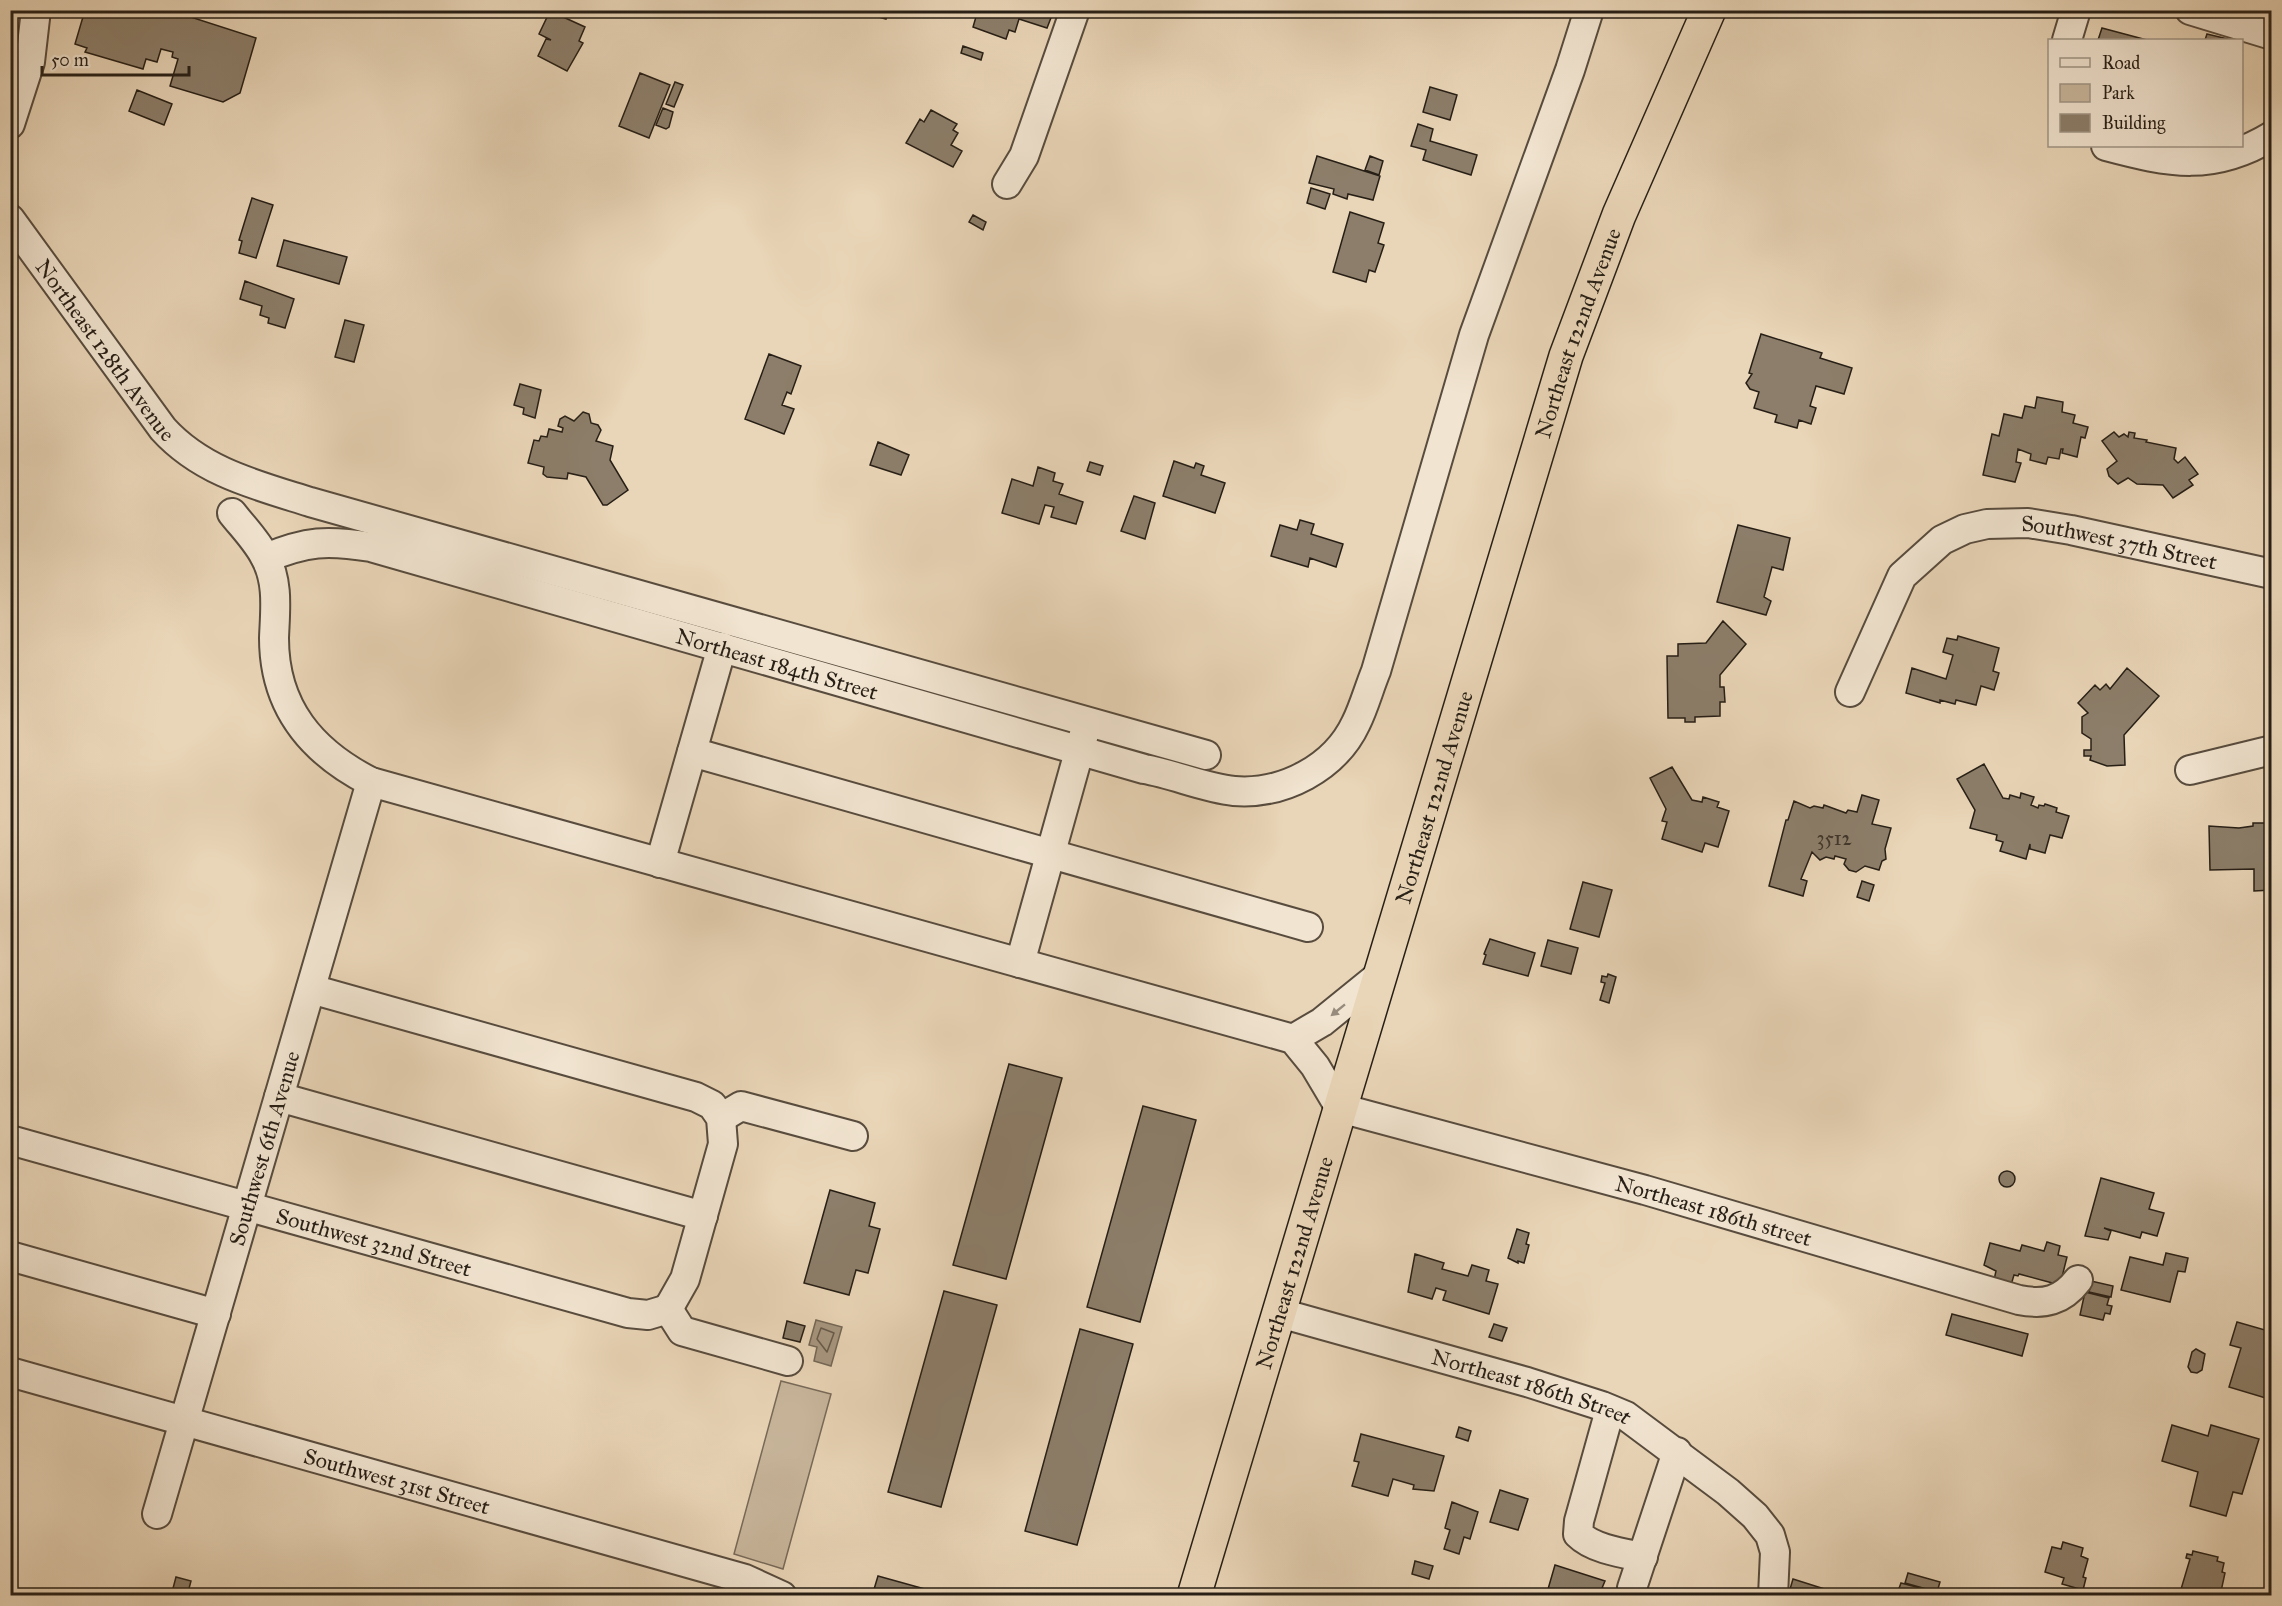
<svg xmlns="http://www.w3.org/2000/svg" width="2282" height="1606" viewBox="0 0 2282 1606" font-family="'IM FELL Great Primer',serif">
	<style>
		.green { fill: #c8b69c; stroke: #786a59; stroke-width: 1.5 }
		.water { fill: #a79780; stroke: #746756; stroke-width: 1.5 }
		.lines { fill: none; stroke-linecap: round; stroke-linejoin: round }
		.shore { stroke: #675b4b; stroke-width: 1.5 }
		.building { fill: #8c7e6a; stroke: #271f16; stroke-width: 1.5 }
		.minor-casing { stroke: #584c3e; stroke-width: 32 }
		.highway-casing { stroke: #271f16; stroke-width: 36 }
		.minor { stroke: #f1e4d0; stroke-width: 28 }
		.highway { stroke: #e9d5b7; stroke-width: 33 }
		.oneway { fill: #968b7c }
		.labels { text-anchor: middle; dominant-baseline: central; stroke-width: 6; stroke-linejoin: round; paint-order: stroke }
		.number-label { font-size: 20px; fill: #40372b }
		.street-label { font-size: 22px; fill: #271f16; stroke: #f1e4d0 }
	</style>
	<rect width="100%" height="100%" fill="#e9d5b7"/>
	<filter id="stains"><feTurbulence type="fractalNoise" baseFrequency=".00333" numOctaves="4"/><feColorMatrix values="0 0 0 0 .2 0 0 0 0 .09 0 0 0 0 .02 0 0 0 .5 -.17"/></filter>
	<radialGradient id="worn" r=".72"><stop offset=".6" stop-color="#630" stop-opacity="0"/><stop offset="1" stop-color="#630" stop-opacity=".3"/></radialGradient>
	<path class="green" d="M781,1381L831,1394L783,1569L734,1554Z"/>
	<path class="water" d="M816,1320L842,1327L831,1366L814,1361L817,1347L809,1345Z"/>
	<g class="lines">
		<path class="shore" d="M821,1328L834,1333L827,1352L817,1339Z"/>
	</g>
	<path class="building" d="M85,10H169L256,38L240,93L223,102L170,86L178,59L172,57L173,52L161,49L157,62L146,59L143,69L85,52L87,48L75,44Z
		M890,10L886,19L857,11V10Z
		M978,10H1054L1047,28L1019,19L1015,32L1009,30L1006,39L973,27Z
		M550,11L585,27L579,41L583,43L567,71L538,56L546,39L551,40L539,34Z
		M2102,28L2147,40H2098Z
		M2207,34L2232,40H2205Z
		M963,46L983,53L981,60L961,53Z
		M640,73L670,85L649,138L619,126Z
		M675,82L683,85L674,107L666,104Z
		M1430,87L1457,95L1450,120L1423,112Z
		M137,90L172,104L164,125L129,111Z
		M663,108L673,112L669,127L666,129L656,125Z
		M931,110L957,124L953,130L958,133L951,145L962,151L953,167L906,143L920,119L924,122Z
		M1418,124L1433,129L1430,141L1477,155L1471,175L1423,160L1426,150L1411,146Z
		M1317,156L1380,176L1373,200L1348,194L1347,199L1333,194L1334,189L1309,183Z
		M1370,156L1383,161L1379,175L1365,170Z
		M1311,188L1330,194L1325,209L1307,203Z
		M252,198L273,205L256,258L239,253L242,241L239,240Z
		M1350,212L1384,223L1378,243L1384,245L1375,272L1369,270L1366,282L1333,272Z
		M973,215L986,222L983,230L969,222Z
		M284,240L347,257L339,284L277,266Z
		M245,281L294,299L285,328L268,323L269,318L260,315L262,306L240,299Z
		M345,320L364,325L354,362L335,357Z
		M1761,334L1822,353L1820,358L1852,368L1844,394L1816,386L1810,406L1816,408L1811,424L1799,420L1797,428L1775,422L1777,415L1754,408L1759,392L1750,389L1746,383L1752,374L1749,373Z
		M769,354L801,366L791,394L787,392L782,405L794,409L784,434L745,419Z
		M520,384L541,390L535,418L523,414L524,408L514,405Z
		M2037,397L2063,402L2062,412L2075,415L2073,423L2088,427L2085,438L2081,437L2077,457L2062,453L2063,449H2061L2059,459L2048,457L2046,464L2030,460L2031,454L2018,449L2016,462L2021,463L2015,482L1983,475L1992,434L1999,436L2004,414L2022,418L2025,406L2035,408Z
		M583,412L589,414L591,423L598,425L601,430L596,441L613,446L610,460L628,490L607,505H603L586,477L568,473L567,479L547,477L543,474L544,467L528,463L534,440L539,441L541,436L547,437L549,429L562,432L563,428L558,426L560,419L565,416L574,421Z
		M2114,432L2119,437L2124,434L2128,437L2129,432L2135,433L2134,438L2147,440L2146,442L2176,448L2174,459L2178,463L2185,457L2198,474L2189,480L2193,485L2173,498L2163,485L2137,484L2128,478L2118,484L2109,476L2107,469L2117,461L2102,441Z
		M878,442L909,455L901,475L870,465Z
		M1174,461L1194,468L1196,463L1204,466L1201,475L1225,483L1215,513L1163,496Z
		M1090,462L1103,466L1100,475L1087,471Z
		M1038,467L1055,473L1053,481L1063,484L1059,494L1083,502L1076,524L1051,517L1054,507L1045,505L1039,524L1002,513L1012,479L1033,486Z
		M1134,496L1155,503L1145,539L1121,531Z
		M1300,520L1314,524L1311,534L1343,544L1336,567L1310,558L1308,567L1271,556L1280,525L1297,530Z
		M1738,525L1790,538L1783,570L1772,567L1764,597L1771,601L1766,615L1717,602Z
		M1723,621L1746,644L1720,675V687H1724L1725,702H1720V716L1695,717V722H1685V718H1668L1667,656H1678V644L1706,643Z
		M1958,636L1999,648L1993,671L1999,673L1994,690L1981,686L1976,705L1956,700L1955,704L1940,700V703L1906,693L1912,668L1946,679L1953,655L1943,652L1947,638L1957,640Z
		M2127,668L2159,696L2124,735L2125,765L2107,766L2090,760L2091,756H2084V750H2091V739L2082,733V717L2088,713L2078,703L2095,685L2100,690L2106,684L2110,689Z
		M1984,764L2003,798L2009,799L2010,795L2020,798L2021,793L2034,797L2031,805L2038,808L2039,805L2044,806L2045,804L2057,808L2056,812L2069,816L2062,838L2050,835L2045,853L2030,849V844L2026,859L2000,851L2003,842L1996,840L1997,835L1970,828L1975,810L1957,779Z
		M1672,767L1692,800L1702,802L1703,797L1719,802L1717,807L1729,811L1718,847L1705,843L1702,852L1662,839L1667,822L1662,821L1666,809L1650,778Z
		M1862,795L1879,800L1872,824L1891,828L1885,849L1886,859L1882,861L1879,870L1865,866L1856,872L1849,870L1844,864L1846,859L1835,856L1834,859L1826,857L1820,860L1812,852L1801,879L1807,881L1803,896L1769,886L1786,820H1788L1794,801L1810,808L1814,806L1823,808L1824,805L1846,813L1848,810L1857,812Z
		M2253,823H2267V835H2272V890L2254,891V869L2210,870L2209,826L2239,828L2253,826Z
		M1862,881L1874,885L1869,901L1857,897Z
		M1583,882L1612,890L1599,937L1570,929Z
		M1490,939L1535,953L1528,976L1483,964L1486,955L1484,954Z
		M1548,940L1578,948L1571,974L1541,966Z
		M1608,974L1616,977L1609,1003L1600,1000L1605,983L1601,982L1602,976L1607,977Z
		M1009,1064L1062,1078L1006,1279L953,1265Z
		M1143,1106L1196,1120L1140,1322L1087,1307Z
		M1999 1179a8 8 0 1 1 16 0a8 8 0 1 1-16 0Z
		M2101,1178L2154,1193L2149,1209L2164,1213L2157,1236L2142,1232L2140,1238L2104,1228L2111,1231L2108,1240L2085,1236Z
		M830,1190L875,1203L869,1226L880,1229L868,1273L856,1270L849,1295L804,1283Z
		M1517,1229L1529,1233L1526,1244L1529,1245L1524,1263L1518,1261V1263L1508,1258Z
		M2047,1242L2060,1246L2058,1255L2067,1257L2060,1285L2019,1274L2018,1276L2014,1275L2011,1285L1994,1280L1996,1271L1984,1265L1990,1243L2020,1251L2022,1245L2044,1251Z
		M2166,1253L2188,1258L2185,1272L2178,1271L2170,1302L2121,1290L2130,1257L2163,1265Z
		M1415,1254L1444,1263L1442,1269L1468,1276L1472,1265L1489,1270L1486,1281L1498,1284L1489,1314L1443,1300L1446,1291L1436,1288L1432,1299L1408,1292Z
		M2091,1281L2113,1286L2111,1297L2089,1292Z
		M944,1291L997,1305L941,1507L888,1492Z
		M2085,1292L2109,1298L2107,1305L2112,1306L2110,1314L2105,1313L2103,1320L2080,1315Z
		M1952,1314L2028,1334L2022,1356L1946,1335Z
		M787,1321L805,1326L800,1342L783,1338Z
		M2237,1322L2272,1332L2269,1399L2229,1387L2241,1348L2230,1345Z
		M1494,1324L1507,1328L1502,1341L1489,1337Z
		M1080,1329L1133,1344L1077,1545L1025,1531Z
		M2196,1349L2205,1354L2202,1370L2197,1373L2191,1372L2188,1367L2192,1352Z
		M2172,1425L2208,1436L2211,1425L2259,1439L2242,1494L2233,1492L2226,1516L2190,1506L2198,1472L2162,1461Z
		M1459,1427L1471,1431L1468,1441L1456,1437Z
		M1361,1434L1444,1456L1434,1491L1413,1489L1414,1485L1393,1479L1388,1496L1352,1486L1359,1462L1354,1461Z
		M1500,1490L1528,1499L1518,1530L1490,1522Z
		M1452,1502L1478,1512L1470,1539L1464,1537L1459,1554L1444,1549L1450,1530L1445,1528Z
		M2063,1542L2083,1548L2081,1556L2088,1559L2083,1577L2086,1578L2083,1590L2062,1584L2064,1578L2045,1572L2052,1547L2061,1549Z
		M2193,1551L2218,1557L2217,1561L2224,1563L2222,1572L2225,1573L2220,1596H2179L2190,1559L2186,1558L2187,1554L2192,1555Z
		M1415,1561L1433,1566L1429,1579L1412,1574Z
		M1555,1565L1605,1581L1602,1588L1628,1596H1546Z
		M1908,1573L1940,1582L1937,1592L1905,1583Z
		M878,1576L950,1596H872Z
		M176,1577L191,1581L187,1596H171Z
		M1793,1579L1834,1592L1832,1596H1788Z
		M1901,1583L1932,1591L1930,1596H1901L1897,1594Z"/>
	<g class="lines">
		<g class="minor-casing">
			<g id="minor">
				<path d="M2190,10L2272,35"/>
				<path d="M2067,40L2076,10"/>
				<path d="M10,124L30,62L36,10"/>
				<path d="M2106,146C2170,163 2213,172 2272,136"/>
				<path d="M1007,184L1024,156L1075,10"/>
				<path id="s1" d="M10,219L163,429C202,472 256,485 310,502L1206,755"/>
				<path id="s2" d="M232,513C243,527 257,541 265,557C279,582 275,611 274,638C274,708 312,752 371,782L1293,1039L1315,1066L1340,1108L1645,1190L2019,1300C2044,1305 2062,1301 2078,1280"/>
				<path id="s3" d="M266,558C307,541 327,540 371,547L1144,769C1174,774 1204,788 1234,791C1283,795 1335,768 1356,723C1364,707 1369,688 1376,671L1474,335L1570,70L1589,10"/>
				<path id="s4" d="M1850,692L1902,576L1942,540L1965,529L1987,524L2028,523L2071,530L2272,574"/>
				<path d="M692,752L1308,927"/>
				<path d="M2190,770L2272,750"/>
				<path d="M660,863L722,647"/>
				<path d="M1020,963L1084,734"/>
				<path d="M311,989L696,1097L712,1105L721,1118L723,1144L685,1279L668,1309"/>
				<path d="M1293,1039L1322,1022L1380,975"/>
				<path d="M279,1097L703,1216"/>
				<path d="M721,1118L741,1106L853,1136"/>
				<path id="s5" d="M10,1140L628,1313L648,1315L668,1309"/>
				<path d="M10,1256L216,1314"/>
				<path d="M668,1309L682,1331L788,1361"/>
				<path id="s6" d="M1280,1313L1527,1382L1602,1406L1626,1416L1728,1492L1755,1516L1770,1535L1775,1552L1773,1596"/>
				<path id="s7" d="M10,1372L745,1579L782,1596"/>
				<path d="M1610,1410L1579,1521L1578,1534C1593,1549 1622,1553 1643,1557"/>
				<path id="s8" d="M157,1514L371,782"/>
				<path d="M1632,1588L1677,1452"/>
			</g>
		</g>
		<g class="highway-casing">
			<g id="highway">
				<path id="s9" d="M1194,1596L1566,356L1619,215L1709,10"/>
			</g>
		</g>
		<use href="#minor" class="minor"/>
		<use href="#highway" class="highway"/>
	</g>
	<defs><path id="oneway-solid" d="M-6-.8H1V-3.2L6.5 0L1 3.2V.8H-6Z" transform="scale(1.5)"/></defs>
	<use class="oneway" href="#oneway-solid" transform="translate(1338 1010) rotate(141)"/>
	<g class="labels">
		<g class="number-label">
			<text x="1834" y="838">3512</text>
		</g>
		<g class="street-label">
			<text stroke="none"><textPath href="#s9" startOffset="1320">Northeast 122nd Avenue</textPath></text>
			<text stroke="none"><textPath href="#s1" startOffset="162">Northeast 128th Avenue</textPath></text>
			<text stroke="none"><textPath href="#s4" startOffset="363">Southwest 37th Street</textPath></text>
			<text stroke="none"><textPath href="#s3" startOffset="530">Northeast 184th Street</textPath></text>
			<text stroke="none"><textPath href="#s9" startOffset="834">Northeast 122nd Avenue</textPath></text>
			<text stroke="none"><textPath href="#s8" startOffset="381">Southwest 6th Avenue</textPath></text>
			<text stroke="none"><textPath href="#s2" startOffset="1750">Northeast 186th street</textPath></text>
			<text stroke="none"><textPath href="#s5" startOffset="378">Southwest 32nd Street</textPath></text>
			<text stroke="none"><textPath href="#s9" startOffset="348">Northeast 122nd Avenue</textPath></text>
			<text stroke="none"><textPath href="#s6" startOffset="262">Northeast 186th Street</textPath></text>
			<text stroke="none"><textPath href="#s7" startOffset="402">Southwest 31st Street</textPath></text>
		</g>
	</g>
	<rect width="2282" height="1606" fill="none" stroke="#e9d5b7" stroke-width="36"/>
	<rect x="12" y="12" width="2258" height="1582" fill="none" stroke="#271f16" stroke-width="3"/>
	<rect x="18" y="18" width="2246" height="1570" fill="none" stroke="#271f16" stroke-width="1.5"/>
	<rect x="2048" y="39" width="195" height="108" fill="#f1e4d0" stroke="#a09586" stroke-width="1.5"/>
	<rect x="2060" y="58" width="30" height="9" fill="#f1e4d0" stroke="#a09586" stroke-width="1.5"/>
	<text x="2102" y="69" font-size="18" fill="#271f16">Road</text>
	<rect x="2060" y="84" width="30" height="18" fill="#c8b69c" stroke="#a09586" stroke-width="1.5"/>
	<text x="2102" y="99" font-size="18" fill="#271f16">Park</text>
	<rect x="2060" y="114" width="30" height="18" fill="#8c7e6a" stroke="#a09586" stroke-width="1.5"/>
	<text x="2102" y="129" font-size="18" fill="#271f16">Building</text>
	<path d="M42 66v9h147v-9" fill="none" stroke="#271f16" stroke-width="3"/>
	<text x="51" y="66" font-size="18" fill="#271f16" stroke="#f1e4d0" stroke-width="4.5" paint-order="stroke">50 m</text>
	<rect width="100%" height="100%" filter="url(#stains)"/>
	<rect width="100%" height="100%" fill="url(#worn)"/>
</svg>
